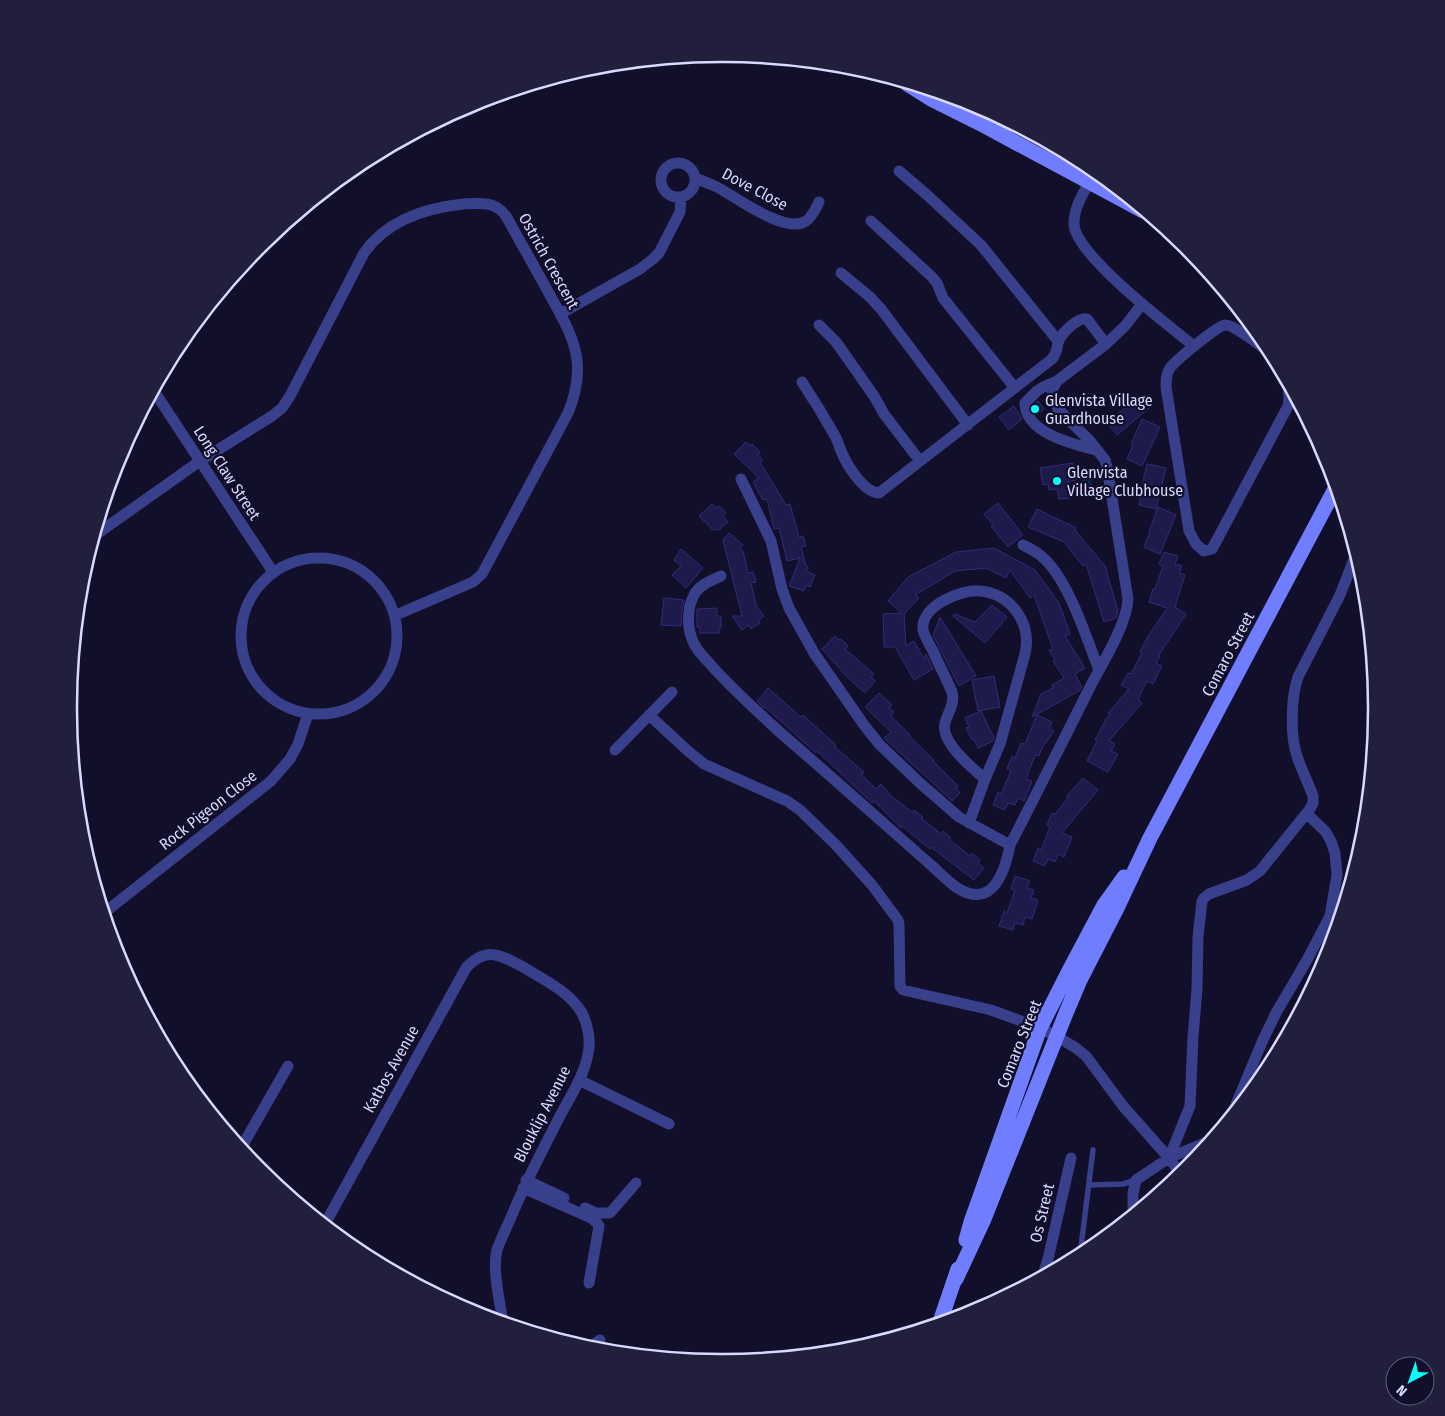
<svg xmlns="http://www.w3.org/2000/svg" width="1445" height="1416" viewBox="0 0 1445 1416" font-family="'Fira Sans Condensed',sans-serif">
	<style>
		.water { fill: #0a2b4f }
		.building { fill: #1f1a4c; stroke: #322b79 }
		.lines { fill: none; stroke-linecap: round; stroke-linejoin: round }
		.lane { stroke: #383f8b; stroke-width: 5.5 }
		.street { stroke: #383f8b; stroke-width: 11 }
		.secondary { stroke: #707dff; stroke-width: 15 }
		.poi-dot { fill: #05fffa; stroke: #110f2a; stroke-width: 2 }
		.labels { text-anchor: middle; dominant-baseline: central; stroke-width: 4.5; stroke-linejoin: round; paint-order: stroke }
		.street-label { font-size: 16px; fill: #d9d9ff; stroke: #110f2a }
		.poi-label { font-size: 16px; fill: #d9d9ff; stroke: #110f2a; text-anchor: start }
		.rim { fill: none; stroke: #d9d9ff; stroke-width: 2.5 }
	</style>
	<rect width="100%" height="100%" fill="#110f2a"/>
	<path class="water" d="M1090,474L1092,488L1083,490L1081,475Z"/>
	<path class="building" d="M1140,395L1150,407L1117,435L1107,423Z
		M1038,401L1044,409L1037,415L1033,405Z
		M1014,406L1022,419L1009,430L999,417Z
		M1142,419L1160,427L1142,466L1127,459L1133,445L1131,444Z
		M746,442L751,446L752,444L760,452L758,455L763,460L760,462L786,505L790,504L799,537L803,536L806,546L801,547L806,566L808,567L806,571L815,575L810,587L806,585L804,591L789,586L800,558L787,561L779,528L774,529L767,499L763,500L753,482L759,478L734,454Z
		M1073,463L1076,480L1068,482L1070,498L1059,499L1057,489L1049,490L1048,484L1043,485L1040,468Z
		M1147,464L1166,468L1156,509L1139,505L1142,490H1141Z
		M998,503L1023,535L1008,547L991,526L993,525L984,514Z
		M712,504L716,508L719,506L726,513L723,516L728,522L720,529L713,530L699,516Z
		M1158,507L1176,515L1160,554L1144,547L1150,532H1149Z
		M1037,509L1076,528L1075,530L1105,566L1118,611L1116,618L1104,622L1086,564L1083,566L1064,542L1028,527Z
		M729,533L743,545L740,548L743,551L748,573L753,572L756,582L751,583L756,605L764,616L758,621L760,623L751,629L748,625L742,630L732,616H742L723,540Z
		M994,548L1035,570L1059,603L1070,634L1065,636L1085,668L1075,674L1082,687L1079,691L1032,717L1041,694L1053,688L1052,685L1064,678L1053,661L1055,660L1049,650L1053,649L1034,595L1030,598L1010,570L1006,578L986,568L955,571L915,595L919,598L904,614L906,646L914,641L924,659L926,654L933,669L914,680L895,647H884L883,614L902,613L888,601L908,577L956,552Z
		M681,549L703,568L686,588L672,575L681,566L674,560Z
		M1164,552L1178,556L1175,564L1182,566L1179,573L1185,575L1175,607L1186,614L1159,655L1160,656L1156,663L1162,666L1153,684L1147,681L1138,699L1142,703L1109,741L1115,744L1111,751L1118,754L1108,772L1087,761L1097,741L1095,740L1106,719L1110,714L1108,713L1129,689L1121,685L1128,673L1131,674L1142,653L1140,652L1148,636L1167,608L1149,602L1153,589H1155L1163,566L1159,564Z
		M664,598L684,600L682,611L681,626L661,625Z
		M992,605L1007,617L985,643L953,616L954,614L975,622Z
		M717,608V616H721V628H719V633H700V628L697,627V609Z
		M940,617L976,676L959,686L933,635Z
		M835,636L839,640L841,639L848,646L845,649L874,674L871,677L875,681L865,693L847,677L822,649Z
		M994,676L1000,707L978,711L972,680Z
		M768,688L801,717L803,715L836,745L834,746L864,772L861,774L876,789L881,784L891,796L912,812L914,810L923,817L921,818L941,834L943,831L951,838L950,840L970,856L972,853L980,860L978,863L984,868L974,880L931,847L930,849L902,826L901,828L874,801L872,803L817,751L816,753L765,707L764,708L757,701Z
		M879,693L892,705L889,708L894,712L891,716L910,735L909,736L934,760L933,761L958,786L956,788L960,793L952,801L884,738L891,732L865,707Z
		M981,711L994,738L993,741L978,748L974,739L972,740L966,728L969,727L965,718Z
		M1037,715L1052,722L1049,729L1054,731L1042,748L1039,756L1035,755L1026,779L1032,781L1024,801L1018,798L1015,805L1008,803L1005,810L993,805L998,792L1001,794L1011,771L1007,769L1012,756L1015,758L1021,743L1025,744Z
		M1083,778L1098,790L1062,833L1072,837L1064,857L1058,854L1055,862L1048,859L1045,866L1033,861L1038,848L1041,850L1050,827L1047,825L1052,813L1055,814L1068,798L1066,797Z
		M1015,876L1030,881L1027,888L1034,890L1031,898L1038,900L1032,919L1025,917L1023,925L1015,923L1013,930L999,926L1004,911L1007,913L1015,890L1011,889Z"/>
	<g class="lines">
		<path class="lane" d="M1089,1185L1123,1184L1136,1180
			M1080,1255L1093,1150"/>
		<path class="street" d="M661 180a17 17 0 1 1 34 0a17 17 0 1 1-34 0Z
			M899,171L926,194L981,245L1058,341
			M1096,172C1087,187 1073,206 1074,225C1077,256 1168,325 1194,346
			M695,178C703,181 710,184 717,187C736,197 786,235 806,221C812,217 816,208 819,202
			M871,221L931,276L937,283L943,298L1015,388
			M841,273L870,297L881,309L968,425
			M560,314L640,269L653,259L659,253L680,212L681,197
			M819,325L836,342L874,396L884,414L920,461
			M1271,353C1262,347 1233,324 1225,325C1217,326 1175,361 1170,368C1166,374 1166,380 1166,387L1189,531L1196,544L1204,551L1212,549L1218,538L1288,406L1289,397L1288,384
			M802,382C814,400 825,418 835,436C838,441 839,446 841,451C847,465 863,492 879,493L1052,359C1059,350 1056,347 1059,340C1063,332 1078,317 1087,319L1106,344
			M154,391L273,572
			M1096,450C1073,444 1025,433 1025,403L1037,391L1043,387L1057,381L1106,344L1125,326L1142,304
			M741,479L771,541L782,589L789,608L814,653L864,725L880,745L921,784L959,817L1010,845
			M94,536L200,461L272,416L282,408L290,396L364,253C386,221 426,208 463,204C479,203 495,201 506,216C519,239 532,263 545,286C557,309 574,334 577,360C579,378 575,396 568,413L482,574L473,582L396,615
			M1023,545C1029,548 1035,551 1040,555C1068,577 1086,637 1099,670
			M241 636a78 78 0 1 1 156 0a78 78 0 1 1-156 0Z
			M721,576C712,580 699,585 694,595C687,608 687,626 692,639C695,649 703,656 710,664C732,689 758,712 783,735C833,778 882,822 931,865C940,873 949,883 959,889C993,909 1005,871 1010,845C1038,791 1065,737 1092,683C1104,661 1127,623 1128,599L1107,467L1105,460L1090,441L1058,409L1054,399L1052,390L1057,381
			M649,715L688,751L704,764L787,801L800,810L836,845L872,885L898,920L899,924L900,986L903,990L991,1010L1040,1028L1056,1036L1076,1048L1086,1056L1123,1106L1169,1158L1181,1174
			M615,750L672,692
			M969,823L985,779L1000,744L1025,654C1032,624 1012,594 980,591C961,589 920,606 923,630C925,637 929,644 933,651C939,665 946,678 952,692C955,704 948,712 945,723C940,742 972,768 985,779
			M104,913L271,781L290,759L298,744L308,714
			M579,1080L669,1124
			M1232,1114L1262,1042L1276,1013L1307,960L1330,916L1337,875L1335,853L1331,841L1325,831L1307,814
			M241,1148L288,1066
			M1169,1158L1190,1106L1193,1037L1197,989L1198,937L1202,901L1204,898L1209,894L1247,880L1260,871L1310,809L1313,803V796C1308,782 1301,769 1297,756C1290,736 1291,697 1298,677L1340,595L1356,554
			M526,1180L564,1198
			M523,1188L591,1218L597,1223L599,1226L589,1283
			M585,1208L596,1213H610L636,1183
			M1133,1214V1193L1136,1180L1169,1158L1209,1141
			M325,1224L466,968C486,946 501,955 523,967C543,979 570,992 582,1013C588,1025 591,1041 588,1054C584,1076 570,1097 560,1116C543,1149 526,1181 512,1215C507,1227 501,1238 497,1250C492,1269 500,1303 503,1322
			M1043,1275L1048,1259L1071,1158
			M589,1348L600,1340"/>
		<path class="secondary" d="M907,84L931,99L981,124L1143,211
			M949,96L1012,124
			M966,1240L971,1222L1040,1028L1069,971L1104,905L1124,877
			M956,1279L984,1219L1066,1013L1080,980L1117,908L1150,838L1336,487
			M940,1322L958,1269"/>
	</g>
	<g class="poi-dot">
		<circle cx="1035" cy="409" r="5"/>
		<circle cx="1057" cy="481" r="5"/>
	</g>
	<g class="labels">
		<g class="street-label">
			<text transform="translate(755 189) rotate(28)">Dove Close</text>
			<text transform="translate(549 261) rotate(61)">Ostrich Crescent</text>
			<text transform="translate(227 473) rotate(57)">Long Claw Street</text>
			<text transform="translate(1228 654) rotate(-62)">Comaro Street</text>
			<text transform="translate(208 810) rotate(-38)">Rock Pigeon Close</text>
			<text transform="translate(1019 1044) rotate(-68)">Comaro Street</text>
			<text transform="translate(391 1069) rotate(-61)">Katbos Avenue</text>
			<text transform="translate(542 1114) rotate(-63)">Blouklip Avenue</text>
			<text transform="translate(1042 1213) rotate(-77)">Os Street</text>
		</g>
		<g class="poi-label">
			<text x="1045" y="400">Glenvista Village<tspan x="1045" dy="18">Guardhouse</tspan></text>
			<text x="1067" y="472">Glenvista<tspan x="1067" dy="18">Village Clubhouse</tspan></text>
		</g>
	</g>
	<path d="M0 0H1445V1416H0ZM722 62H723A645 645 0 0 1 1368 707V709A645 645 0 0 1 723 1354H722A645 645 0 0 1 77 709V707A645 645 0 0 1 722 62Z" fill="#211f3b" fill-rule="evenodd"/>
	<path class="rim" d="M722 62H723A645 645 0 0 1 1368 707V709A645 645 0 0 1 723 1354H722A645 645 0 0 1 77 709V707A645 645 0 0 1 722 62Z"/>
	<g transform="translate(1410 1381) rotate(221)"><circle r="24" fill="#110f2a" stroke="#61607f"/>
	<path d="M0-4L9 19L0 12L-9 19Z" fill="#05fffa"/>
	<text y="-8" font-size="14" font-weight="bold" text-anchor="middle" fill="#d9d9ff">N</text>
	</g>
</svg>
